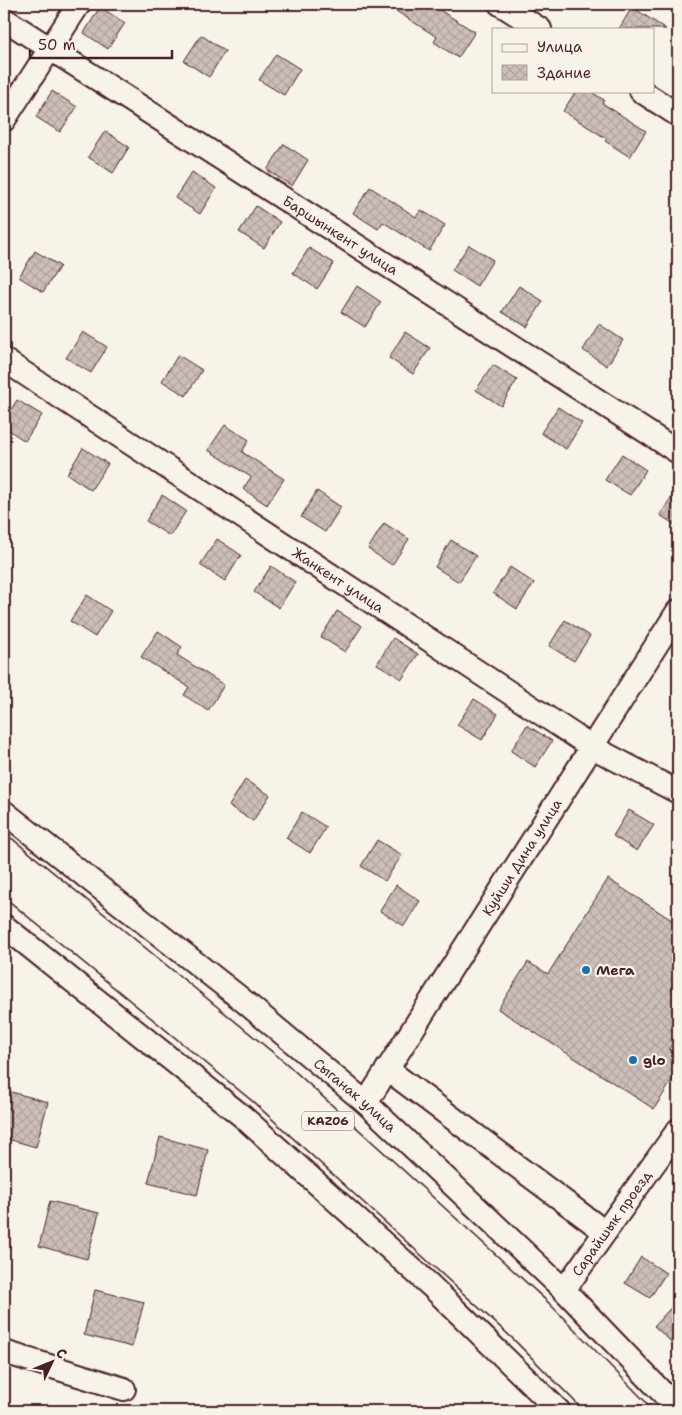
<svg xmlns="http://www.w3.org/2000/svg" width="682" height="1415" viewBox="0 0 682 1415" font-family="'Shantell Sans',sans-serif">
	<style>
		.building { fill: url(#building-cross-hatch); stroke: #4a1f2b }
		.lines { fill: none; stroke-linecap: round; stroke-linejoin: round }
		.minor-casing { stroke: #4a1f2b; stroke-width: 26 }
		.highway-casing { stroke: #4a1f2b; stroke-width: 31 }
		.minor { stroke: #f7f3e8; stroke-width: 22 }
		.highway { stroke: #f7f3e8; stroke-width: 28 }
		.poi-dot { fill: #1f6fb2; stroke: #f7f3e8; stroke-width: 2 }
		.labels { text-anchor: middle; dominant-baseline: central; stroke-width: 4.5; stroke-linejoin: round; paint-order: stroke }
		.shield { fill: #f7f3e8; stroke: #7e5f64; stroke-width: 1 }
		.shield-label { font-size: 12px; font-weight: bold; fill: #4a1f2b }
		.street-label { font-size: 14px; fill: #4a1f2b; stroke: #f7f3e8 }
		.poi-label { font-size: 14px; font-weight: bold; fill: #4a1f2b; stroke: #f7f3e8; text-anchor: start }
	</style>
	<defs>
		<pattern id="building-cross-hatch" width="8" height="8" patternUnits="userSpaceOnUse" patternTransform="scale(1.25)"><rect width="8" height="8" fill="#ccbfb9"/><path d="M0 0l8 8M0 8l8-8" fill="none" stroke="#b1a49f"/></pattern>
	</defs>
	<rect width="100%" height="100%" fill="#f7f3e8"/>
	<filter id="ink" filterUnits="userSpaceOnUse"><feTurbulence type="fractalNoise" baseFrequency=".02" numOctaves="2"/><feDisplacementMap in="SourceGraphic" scale="10" xChannelSelector="R" yChannelSelector="G"/><feConvolveMatrix kernelMatrix="1 2 1 2 8 2 1 2 1" color-interpolation-filters="sRGB"/></filter>
	<g filter="url(#ink)">
		<path class="building" d="M385,4H430L475,32L458,58L434,42L437,37Z
			M100,7L125,23L108,49L84,33Z
			M632,7L666,29H619Z
			M201,35L225,51L209,77L184,61Z
			M276,54L300,69L284,95L259,80Z
			M52,91L77,107L60,132L36,117Z
			M576,91H590L604,100L602,103L646,131L630,157L605,141L607,139L563,111Z
			M105,131L129,147L113,173L88,157Z
			M284,144L308,160L292,186L267,170Z
			M192,172L216,188L200,214L175,198Z
			M370,187L416,217L421,210L445,225L429,251L383,222L378,229L353,213Z
			M256,206L280,222L264,248L239,232Z
			M469,245L493,260L477,286L452,270Z
			M309,248L334,263L317,289L293,273Z
			M35,251L60,266L43,292L19,277Z
			M357,286L381,302L365,327L341,312Z
			M519,286L543,301L527,327L502,312Z
			M599,324L623,340L607,366L583,350Z
			M83,332L107,347L91,373L66,358Z
			M405,332L430,348L413,374L389,358Z
			M178,355L202,370L186,396L162,381Z
			M493,365L517,380L501,406L476,390Z
			M17,400L42,415L25,441L4,427V421Z
			M558,407L582,423L566,449L541,433Z
			M225,425L249,440L242,452L284,479L267,505L243,489L251,477L208,450Z
			M83,448L108,464L91,490L67,474Z
			M622,454L646,470L630,495L605,480Z
			M678,487V527L660,515Z
			M317,491L341,507L325,532L301,517Z
			M162,495L186,511L170,536L146,521Z
			M384,523L409,539L392,565L368,549Z
			M217,539L241,555L225,581L200,565Z
			M451,540L476,556L459,582L435,567Z
			M271,566L295,582L279,608L254,592Z
			M510,567L534,583L517,609L493,593Z
			M87,595L111,611L95,637L70,621Z
			M337,611L362,626L345,652L321,637Z
			M565,620L590,636L574,661L549,646Z
			M158,631L182,647L177,655L224,685L208,711L184,695L189,687L141,657Z
			M393,638L418,654L402,679L377,664Z
			M474,699L498,714L482,740L457,725Z
			M527,725L552,741L535,767L511,751Z
			M245,780L270,795L253,821L229,806Z
			M629,810L654,825L637,851L613,836Z
			M302,812L326,827L310,853L286,838Z
			M377,840L402,855L385,881L361,866Z
			M608,879L678,924V1034L669,1049L678,1055V1071L654,1109L498,1009L528,962L548,974Z
			M396,885L420,901L404,926L380,911Z
			M4,1090L48,1102L36,1147L4,1138Z
			M160,1137L208,1150L197,1195L148,1183Z
			M50,1201L99,1213L87,1259L39,1246Z
			M641,1257L666,1273L650,1298L625,1283Z
			M95,1290L144,1302L132,1347L84,1335Z
			M678,1300V1348L654,1326Z"/>
		<g class="lines">
			<g class="minor-casing">
				<g id="minor">
					<path d="M500,4L540,29"/>
					<path id="s1" d="M4,19L678,452"/>
					<path d="M641,91L678,115"/>
					<path d="M4,120L79,4"/>
					<path id="s2" d="M4,360L592,747L678,792"/>
					<path id="s3" d="M4,812L240,998L366,1103L564,1290L678,1409"/>
					<path d="M4,926L242,1116L431,1286L559,1411"/>
					<path d="M387,1069L605,1232"/>
					<path id="s4" d="M366,1103L678,611"/>
					<path id="s5" d="M564,1290L678,1130"/>
					<path d="M4,1352L124,1389"/>
				</g>
			</g>
			<g class="highway-casing">
				<path id="highway" d="M4,851L276,1074L538,1313L634,1411
					M4,878L262,1090L523,1328L605,1411"/>
			</g>
			<use href="#minor" class="minor"/>
			<use href="#highway" class="highway"/>
		</g>
	</g>
	<g class="poi-dot">
		<circle cx="586" cy="970" r="5"/>
		<circle cx="633" cy="1060" r="5"/>
	</g>
	<g class="labels">
		<rect class="shield" x="302" y="1111.5" width="52" height="19" rx="4"/>
		<g class="shield-label">
			<text x="328" y="1121">KАZ06</text>
		</g>
		<g class="street-label">
			<text stroke="none"><textPath href="#s1" startOffset="400">Баршынкент улица</textPath></text>
			<text stroke="none"><textPath href="#s2" startOffset="400">Жанкент улица</textPath></text>
			<text stroke="none"><textPath href="#s4" startOffset="291">Куйши Дина улица</textPath></text>
			<text stroke="none"><textPath href="#s3" startOffset="451">Сыганак улица</textPath></text>
			<text stroke="none"><textPath href="#s5" startOffset="82">Сарайшык проезд</textPath></text>
		</g>
		<g class="poi-label">
			<text x="596" y="970">Мега</text>
			<text x="643" y="1060">glo</text>
		</g>
	</g>
	<rect width="682" height="1415" fill="none" stroke="#f7f3e8" stroke-width="20"/>
	<rect x="10" y="10" width="662" height="1395" fill="none" stroke="#4a1f2b" stroke-width="2" filter="url(#ink)"/>
	<rect x="492" y="28" width="162" height="65" fill="#f7f3e8" stroke="#b29e9c"/>
	<rect x="502" y="44" width="25" height="8" fill="#f7f3e8" stroke="#b29e9c"/>
	<text x="537" y="52" font-size="15" fill="#4a1f2b">Улица</text>
	<rect x="502" y="65" width="25" height="15" fill="url(#building-cross-hatch)" stroke="#b29e9c"/>
	<text x="537" y="78" font-size="15" fill="#4a1f2b">Здание</text>
	<g transform="translate(52 1362) rotate(47)" stroke="#f7f3e8" stroke-width="4" paint-order="stroke">
	<path d="M0-4L9 19L0 12L-9 19Z" fill="#4a1f2b"/>
	<text y="-8" font-size="14" font-weight="bold" text-anchor="middle" fill="#4a1f2b">С</text>
	</g>
	<path d="M30 50v8h142v-8" fill="none" stroke="#4a1f2b" stroke-width="2.5"/>
	<text x="38" y="50" font-size="15" fill="#4a1f2b" stroke="#f7f3e8" stroke-width="4" paint-order="stroke">50 m</text>
</svg>
